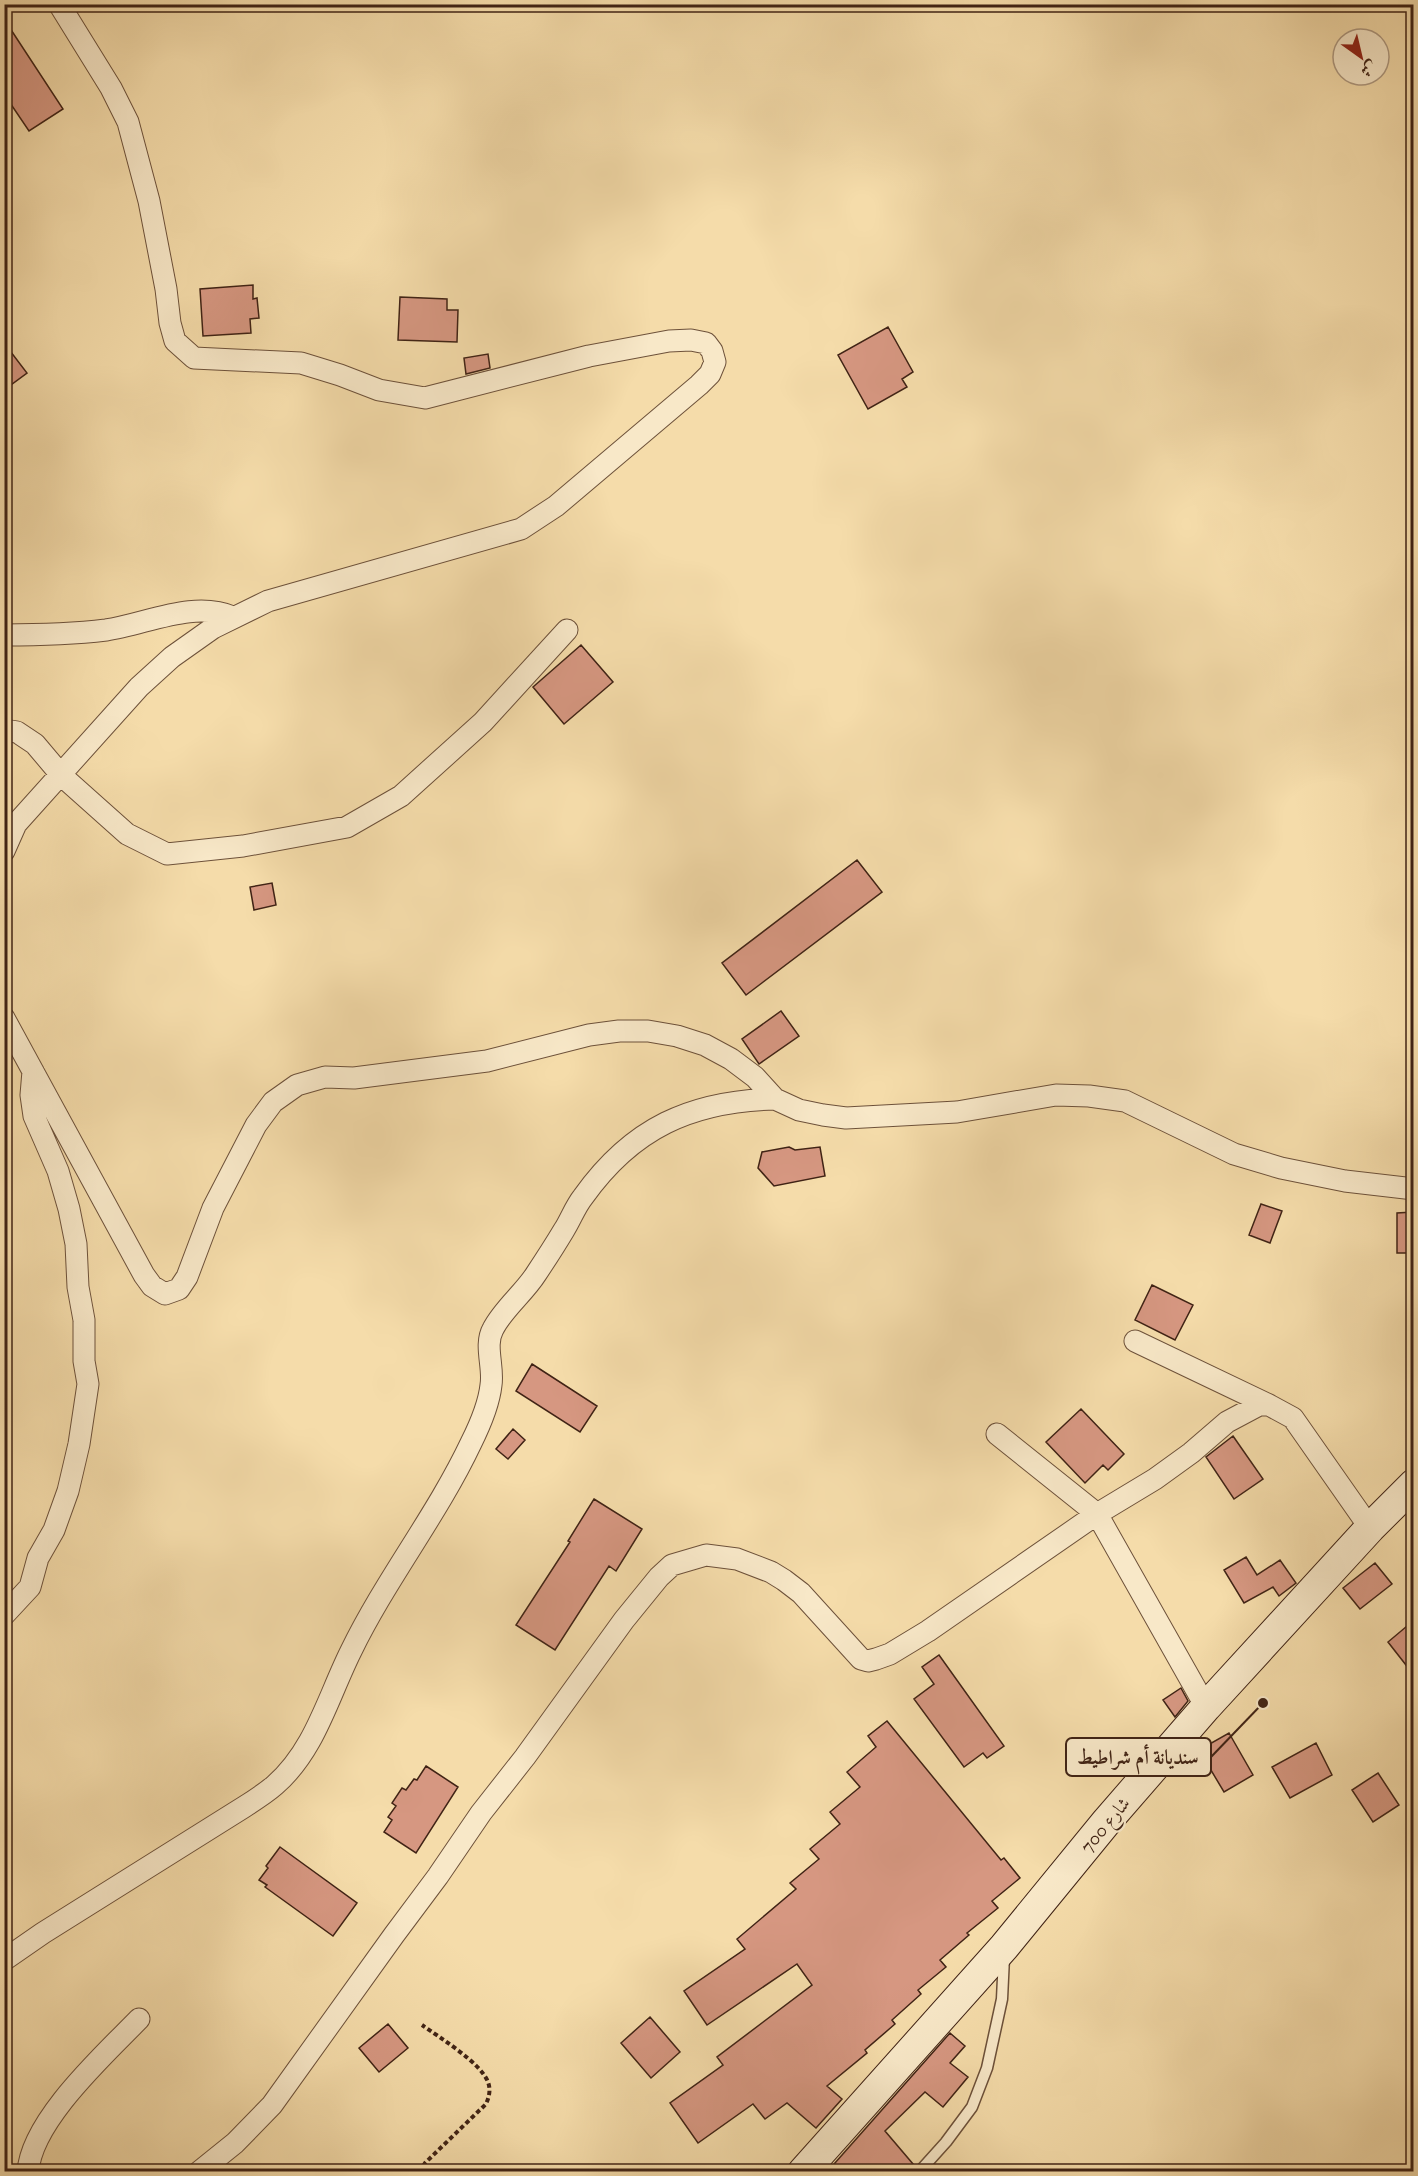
<svg xmlns="http://www.w3.org/2000/svg" width="1418" height="2176" viewBox="0 0 1418 2176" font-family="'IM FELL Great Primer',Amiri,serif">
	<style>
		.building { fill: #d69781; stroke: #402315; stroke-width: 1.5 }
		.lines { fill: none; stroke-linecap: round; stroke-linejoin: round }
		.lane-casing { stroke: #6d513a; stroke-width: 13 }
		.street-casing { stroke: #6d513a; stroke-width: 23 }
		.secondary-casing { stroke: #402315; stroke-width: 32 }
		.path { stroke: #402315; stroke-width: 4; stroke-dasharray: 4.5 3; stroke-linecap: butt }
		.lane { stroke: #f8e8c8; stroke-width: 10 }
		.street { stroke: #f8e8c8; stroke-width: 21 }
		.secondary { stroke: #f8e8c8; stroke-width: 30 }
		.labels { text-anchor: middle; dominant-baseline: central; stroke-width: 4.5; stroke-linejoin: round; paint-order: stroke }
		.street-label { font-size: 18px; fill: #402315; stroke: #f8e8c8 }
		.leader { fill: none; stroke: #402315; stroke-width: 2 }
		.callout-dot { fill: #402315; stroke: #f8e8c8; stroke-width: 2 }
		.callout { fill: #f8e8c8; stroke: #402315; stroke-width: 2 }
		.callout-label { font-size: 20px; text-anchor: middle; font-weight: bold; fill: #402315 }
	</style>
	<rect width="100%" height="100%" fill="#f5dcaa"/>
	<filter id="stains"><feTurbulence type="fractalNoise" baseFrequency=".00333" numOctaves="4"/><feColorMatrix values="0 0 0 0 .2 0 0 0 0 .09 0 0 0 0 .02 0 0 0 .5 -.17"/></filter>
	<radialGradient id="worn" r=".72"><stop offset=".6" stop-color="#630" stop-opacity="0"/><stop offset="1" stop-color="#630" stop-opacity=".3"/></radialGradient>
	<path class="building" d="M4,19L63,109L29,131L4,94Z
		M253,285V299L257,298L259,318L250,319L251,333L203,336L200,289Z
		M400,297L447,299V310H458L457,342L398,340Z
		M888,327L913,372L902,379L907,387L868,409L838,355Z
		M4,343L27,373L4,390Z
		M488,354L490,368L466,374L464,358Z
		M581,645L613,682L564,724L533,687Z
		M857,860L882,892L746,995L722,963Z
		M272,883L276,905L254,910L250,887Z
		M781,1011L799,1036L759,1064L742,1039Z
		M789,1147L795,1150L820,1147L825,1176L774,1186L758,1168L762,1152Z
		M1261,1204L1282,1211L1270,1243L1249,1235Z
		M1413,1212V1253H1397V1213Z
		M1152,1285L1193,1305L1175,1340L1135,1320Z
		M532,1364L597,1406L580,1432L516,1391Z
		M1081,1409L1124,1454L1108,1470L1103,1465L1085,1483L1046,1442Z
		M513,1429L525,1440L508,1459L496,1449Z
		M1233,1436L1263,1479L1234,1499L1206,1457Z
		M594,1499L642,1529L616,1571L609,1566L555,1650L516,1625L570,1542L568,1541Z
		M1246,1557L1257,1575L1280,1560L1296,1583L1279,1596L1273,1587L1244,1603L1224,1570Z
		M1375,1563L1392,1584L1360,1609L1343,1588Z
		M1413,1621V1674L1388,1642Z
		M939,1655L1004,1746L987,1758L983,1753L964,1767L914,1699L934,1684L922,1667Z
		M1181,1688L1188,1701L1175,1717L1163,1700Z
		M887,1721L1001,1860L1004,1858L1020,1878L992,1901L998,1908L967,1933L969,1935L940,1960L946,1967L918,1990L921,1994L892,2020L895,2024L865,2050L867,2053L827,2086L842,2099L816,2128L787,2103L765,2119L753,2104L698,2143L670,2103L723,2065L717,2057L812,1985L797,1964L707,2025L684,1991L745,1949L737,1939L796,1889L790,1883L819,1859L810,1849L840,1824L830,1812L860,1787L847,1772L876,1747L868,1736Z
		M1229,1733L1253,1775L1224,1792L1199,1750Z
		M1316,1743L1332,1775L1290,1798L1272,1767Z
		M426,1766L458,1787L416,1853L384,1832L392,1820L388,1817L396,1806L392,1803L402,1788L406,1790L414,1779L417,1780Z
		M1378,1773L1399,1805L1373,1822L1352,1790Z
		M280,1847L357,1903L333,1936L265,1887L267,1885L259,1880L268,1868L266,1866Z
		M650,2017L680,2052L651,2078L621,2043Z
		M388,2024L408,2048L379,2072L359,2048Z
		M950,2033L965,2046L950,2063L968,2077L943,2107L925,2092L885,2131L913,2164L903,2172H827Z"/>
	<g class="lines">
		<g class="lane-casing">
			<path id="lane" d="M919,2172L946,2142L972,2107L987,2068L1002,1999L1004,1957"/>
		</g>
		<g class="street-casing">
			<path id="street" d="M4,635C39,635 73,634 106,630C147,624 193,600 233,617
				M4,730L17,732L35,744L62,776L127,834L167,854L243,846L347,827L401,796L483,722L567,630
				M4,851L16,824L139,687L172,657L213,628L268,601L521,529L556,506L699,385L710,374L715,362L712,351L706,343L691,340L669,341L589,356L425,398L379,390L340,375L301,363L194,358L175,341L170,323L166,289L149,201L128,122L111,88L59,4
				M4,1018L144,1275L152,1286L165,1294L179,1289L187,1277L213,1208L256,1125L273,1102L297,1085L325,1077L354,1078L487,1061L589,1035L619,1031H648L677,1036L705,1045L731,1059L755,1077L775,1099L799,1110L823,1115L846,1118L957,1112L1056,1095L1089,1096L1125,1101L1234,1154L1281,1168L1345,1181L1414,1189
				M1135,1341L1269,1405
				M997,1434L1097,1514L1206,1707
				M4,1615L30,1587L38,1558L54,1530L68,1491L79,1444L88,1384L84,1361V1320L78,1287L76,1244L69,1209L58,1171L34,1116L31,1095L33,1071
				M4,1960L43,1933L244,1807C255,1800 266,1793 275,1785C315,1750 328,1697 351,1651C386,1579 437,1515 471,1443C480,1425 489,1404 491,1385C494,1367 484,1345 493,1329C503,1309 524,1293 536,1274C546,1259 555,1245 564,1230C571,1219 575,1207 583,1197C632,1128 691,1101 775,1099
				M28,2172C31,2121 104,2055 139,2019
				M199,2172L235,2143L272,2105L394,1935L438,1876L481,1813L525,1757L624,1620L659,1577L672,1565L706,1555L737,1559L771,1572L784,1580L801,1593L861,1659L868,1661L876,1659L890,1654L928,1631L1097,1514L1155,1479L1191,1453L1227,1422L1259,1405H1269L1293,1418L1370,1528"/>
		</g>
		<g class="secondary-casing">
			<path id="secondary" d="M803,2172L1004,1947L1107,1821L1206,1707L1370,1528L1414,1484"/>
		</g>
		<path class="path" d="M419,2172L425,2163L486,2104C489,2097 491,2090 488,2082C481,2063 439,2037 422,2025"/>
		<use href="#lane" class="lane"/>
		<use href="#street" class="street"/>
		<use href="#secondary" class="secondary"/>
	</g>
	<g class="labels">
		<g class="street-label">
			<text transform="translate(1105 1825) rotate(-50)">شارع 700</text>
		</g>
	</g>
	<path class="leader" d="M1263 1703L1211 1757"/>
	<circle class="callout-dot" cx="1263" cy="1703" r="6"/>
	<rect class="callout" x="1066" y="1738" width="145" height="38" rx="6"/>
	<g class="callout-label">
		<text x="1138" y="1764">سنديانة أم شراطيط</text>
	</g>
	<rect width="1418" height="2176" fill="none" stroke="#f5dcaa" stroke-width="24"/>
	<rect x="6" y="6" width="1406" height="2164" fill="none" stroke="#402315" stroke-width="3"/>
	<rect x="12" y="12" width="1394" height="2152" fill="none" stroke="#402315" stroke-width="1.5"/>
	<g transform="translate(1361 57) rotate(146)"><circle r="28" fill="#f8e8c8" stroke="#ae9980" stroke-width="1.5"/>
	<path d="M0-4.5L10 22L0 15L-10 22Z" fill="#8f2418"/>
	<text y="-9" font-size="16" font-weight="bold" text-anchor="middle" fill="#402315">ش</text>
	</g>
	<rect width="100%" height="100%" filter="url(#stains)"/>
	<rect width="100%" height="100%" fill="url(#worn)"/>
</svg>
